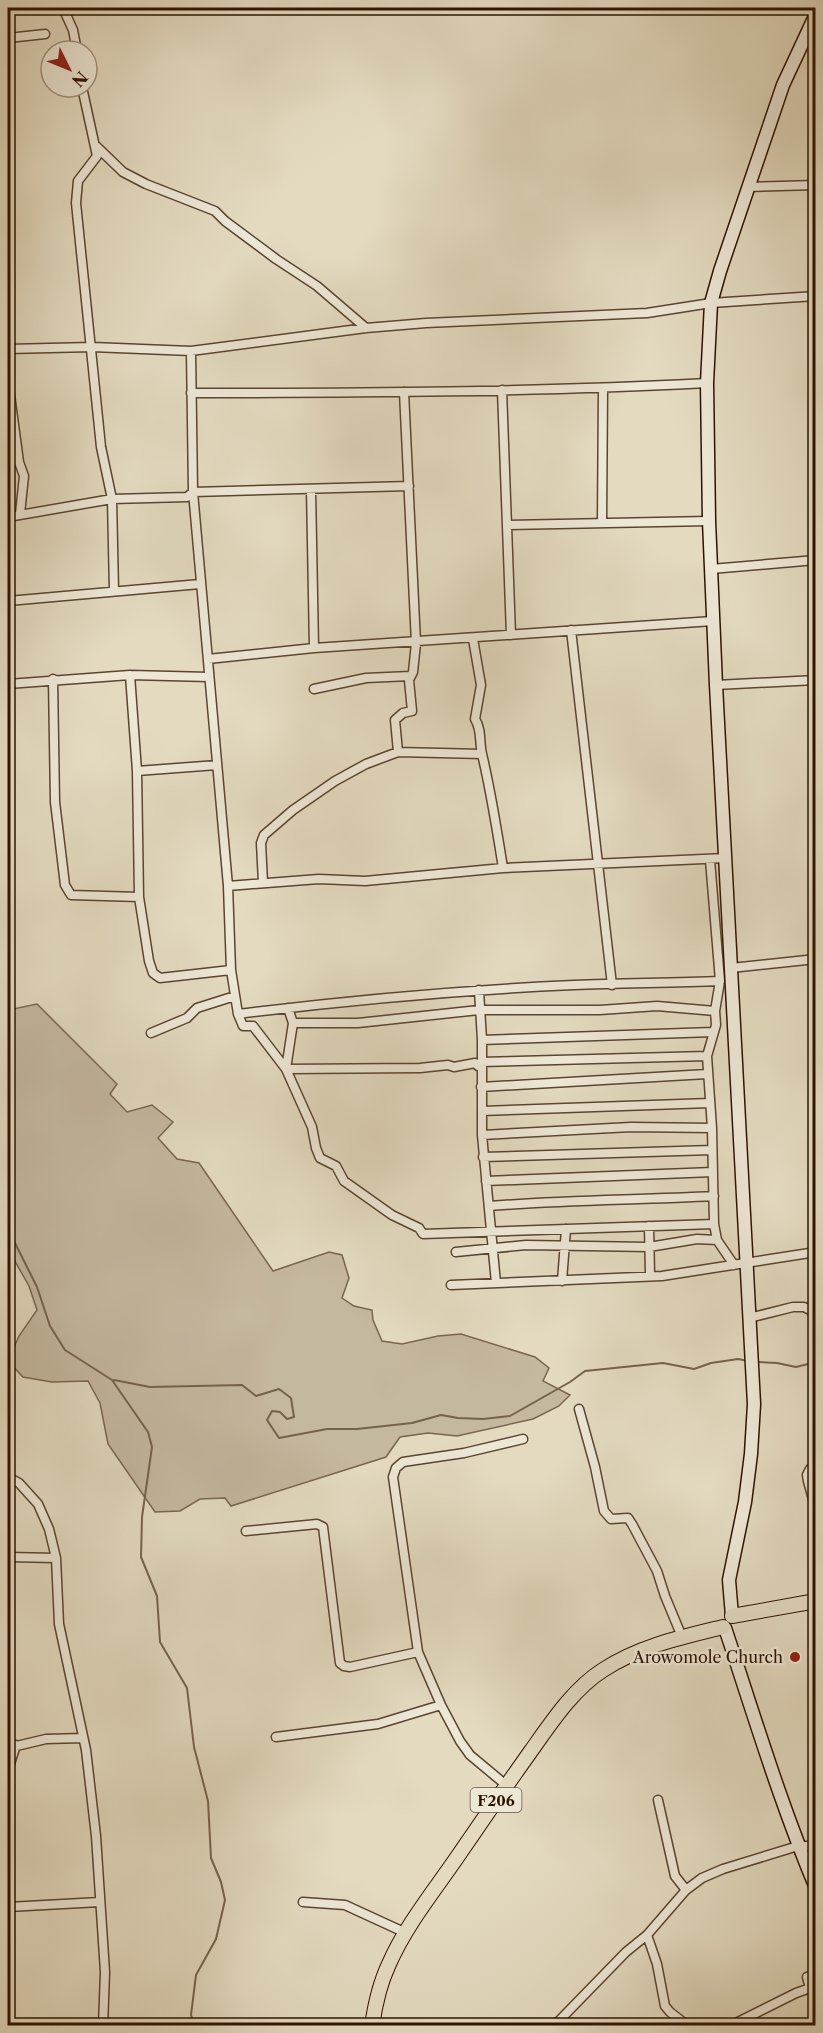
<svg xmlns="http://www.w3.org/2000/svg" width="823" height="2033" viewBox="0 0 823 2033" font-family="'Libre Caslon Text',serif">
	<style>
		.green { fill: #c4b89f; stroke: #796650; stroke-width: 1.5 }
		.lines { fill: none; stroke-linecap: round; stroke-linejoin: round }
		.stream { stroke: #75624c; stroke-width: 2 }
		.street-casing { stroke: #5b4530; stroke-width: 11 }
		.secondary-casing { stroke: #2e1300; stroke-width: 15 }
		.primary-casing { stroke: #2e1300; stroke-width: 16 }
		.street { stroke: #ede7d6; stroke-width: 8 }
		.secondary { stroke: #ede7d6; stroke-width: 12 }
		.primary { stroke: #e3dac0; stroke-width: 14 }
		.poi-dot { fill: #8f2418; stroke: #ede7d6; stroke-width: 2 }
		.labels { text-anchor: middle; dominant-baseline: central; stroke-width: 5; stroke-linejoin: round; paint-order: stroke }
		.shield { fill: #ede7d6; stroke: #675340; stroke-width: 1.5 }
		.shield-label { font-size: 15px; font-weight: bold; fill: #2e1300 }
		.poi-label { font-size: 16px; fill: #2e1300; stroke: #ede7d6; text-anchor: end }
	</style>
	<rect width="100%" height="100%" fill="#e3dac0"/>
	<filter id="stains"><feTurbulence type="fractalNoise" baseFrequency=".00333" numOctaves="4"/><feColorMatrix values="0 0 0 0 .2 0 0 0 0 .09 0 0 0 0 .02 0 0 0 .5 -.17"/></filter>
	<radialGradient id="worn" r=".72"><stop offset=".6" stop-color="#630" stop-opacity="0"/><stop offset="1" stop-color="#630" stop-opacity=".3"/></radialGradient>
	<path class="green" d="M37,1004L117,1084L110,1094L127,1112L152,1105L173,1122L158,1138L177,1159L199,1163L273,1271L329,1252L342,1255L349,1278L342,1298L354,1306L372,1310L373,1320L382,1341L402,1344L438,1336L461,1334L535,1357L549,1368L543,1381L570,1395L559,1406L533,1419L457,1436L428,1433L400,1437L386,1457L231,1506L225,1498L200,1499L180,1511L155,1512L108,1444L100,1403L88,1381L52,1382L23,1377L8,1361L19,1336L37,1310L29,1286L8,1249V1010Z"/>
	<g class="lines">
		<path class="stream" d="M8,991C14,1007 16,1017 8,1033
			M8,1229L37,1287L50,1326L65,1350L112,1380L148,1432L152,1447L142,1517L141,1557L157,1596L160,1642L187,1688L194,1747L208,1801L211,1858L221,1882L225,1900L216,1939L196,1975L191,2015L195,2026
			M757,1362L777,1363L796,1367L816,1362
			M114,1380L150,1387L242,1385L256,1396L279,1389L291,1398L294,1417L287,1419L280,1412L272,1411L267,1420L279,1438L327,1429H357L412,1423L441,1415L458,1418L483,1419L510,1416L570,1382L585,1371L663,1363L694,1369L711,1363L738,1359L748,1361"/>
		<g class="street-casing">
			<path id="street" d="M63,8L73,30L77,51
				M8,38L45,34
				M82,87L97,156L78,181L76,203L101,447L112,499L114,591
				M96,146L123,172L146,184L215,211L225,221L276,259L317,286L366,328
				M748,187L816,185
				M8,349L92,347L191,351L366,328L426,323L647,313L711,303L816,296
				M191,351L193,492L228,886L231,970L238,1014L243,1026H253L286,1069L420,1068L448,1065L454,1067L475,1063L478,1066L481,1062L707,1056
				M8,380L19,462L24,476L20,514
				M502,390L511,635
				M191,393C363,393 535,392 707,383
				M311,489L314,648
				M8,517L112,499L187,497L193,492L409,486
				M602,522L603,388
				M508,525L709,521
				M711,569L816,560
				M8,601L200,584
				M571,630L612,985
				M473,639L481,685L475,719C482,730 479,741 482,754C491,792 497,830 503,868
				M208,659L314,648L713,621
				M130,675L137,771L139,897L149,961L153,973L160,978L231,970
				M53,679L55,802L65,885L71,895L139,897
				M8,684L130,675L209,677
				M716,685L816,680
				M314,689L366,678L410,676
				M398,752L395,720L403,713L412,711L409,680L413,672L416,643L404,392
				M137,771L217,765
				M710,860L720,981L715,1011L716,1025L707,1056L712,1128L714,1224L717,1240L734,1265
				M263,883L261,843L264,835L293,810L335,781L366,764L398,752L482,754
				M228,886L319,879L365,881L503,868L726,858
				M731,968L816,959
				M479,990L482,1040V1135L496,1283
				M288,1008L293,1023L286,1069L312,1127L316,1148L320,1158L336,1166L344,1181L392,1215L419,1228L423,1234L714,1224
				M238,1014C350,1000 462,990 574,985C623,983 671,983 720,981
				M293,1023H358L479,1010H600L657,1006L715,1011
				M151,1033L187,1018L197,1008L235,996
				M482,1040L713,1032
				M481,1087L707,1074
				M482,1111L710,1103
				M482,1135L631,1127L712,1128
				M483,1157L712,1150
				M486,1181L713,1172
				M489,1206C564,1200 639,1200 714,1196
				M649,1226L650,1275
				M456,1252L526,1245L649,1247L697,1239L717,1240
				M562,1281L566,1229
				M451,1285L662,1276L816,1252
				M749,1318L793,1307H804L816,1313
				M579,1409L595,1467L604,1511L611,1519L628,1518L632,1524L657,1571L665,1596L682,1637
				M816,1468L810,1469L807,1475L808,1481L816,1510
				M8,1477L19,1483L38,1504L49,1529L56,1558L59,1624L86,1750L96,1836L105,1972L103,2026
				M246,1531L317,1524L323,1527L340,1663L344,1666L350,1667L418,1652
				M8,1557L56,1558
				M276,1737L378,1724L441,1705
				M8,1748L46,1739L83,1738
				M8,1770L16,1745
				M506,1785L470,1755L460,1741L441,1705L418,1652L393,1477L396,1468L403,1462L464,1453L523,1439
				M658,1800L675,1876L686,1890
				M303,1902L345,1905L406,1933
				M8,1907L100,1902
				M647,1935L657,1964L665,2006L670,2012L688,2026
				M554,2026L626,1952L647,1935L686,1890L702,1878L723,1869L798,1846H816
				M730,2026L796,1993L810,1988L807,1977L816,1974"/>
		</g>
		<g class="secondary-casing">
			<path id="secondary" d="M732,1616L729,1580L745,1502L751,1454L754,1404L716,685L709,521L707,383L711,303L720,271L783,85L816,14
				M725,1628C754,1715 780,1803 816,1888"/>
		</g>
		<g class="primary-casing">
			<path id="primary" d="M732,1616L816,1601
				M372,2026C375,2005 380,1983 389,1964C406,1925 434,1891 458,1856C482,1821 506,1786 531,1751C551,1723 573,1689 603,1670C640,1646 682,1637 723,1627"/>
		</g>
		<use href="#street" class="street"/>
		<use href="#secondary" class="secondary"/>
		<use href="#primary" class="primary"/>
	</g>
	<circle class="poi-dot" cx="795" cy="1657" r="6"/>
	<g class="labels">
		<rect class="shield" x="470.5" y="1788" width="51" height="24" rx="4.5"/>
		<g class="shield-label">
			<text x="496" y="1800">F206</text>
		</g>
		<g class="poi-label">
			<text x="783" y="1657">Arowomole Church</text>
		</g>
	</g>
	<rect width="823" height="2033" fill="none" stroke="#e3dac0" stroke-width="30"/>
	<rect x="9" y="9" width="805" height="2015" fill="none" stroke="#2e1300" stroke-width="3"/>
	<rect x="15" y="15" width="793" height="2003" fill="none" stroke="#2e1300" stroke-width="1.5"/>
	<g transform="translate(69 69) rotate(133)"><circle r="28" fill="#ede7d6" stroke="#a19280" stroke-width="1.5"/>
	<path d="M0-4.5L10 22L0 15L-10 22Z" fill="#8f2418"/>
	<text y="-9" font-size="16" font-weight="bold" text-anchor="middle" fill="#2e1300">N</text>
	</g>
	<rect width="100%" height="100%" filter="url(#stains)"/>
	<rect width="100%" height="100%" fill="url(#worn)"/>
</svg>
